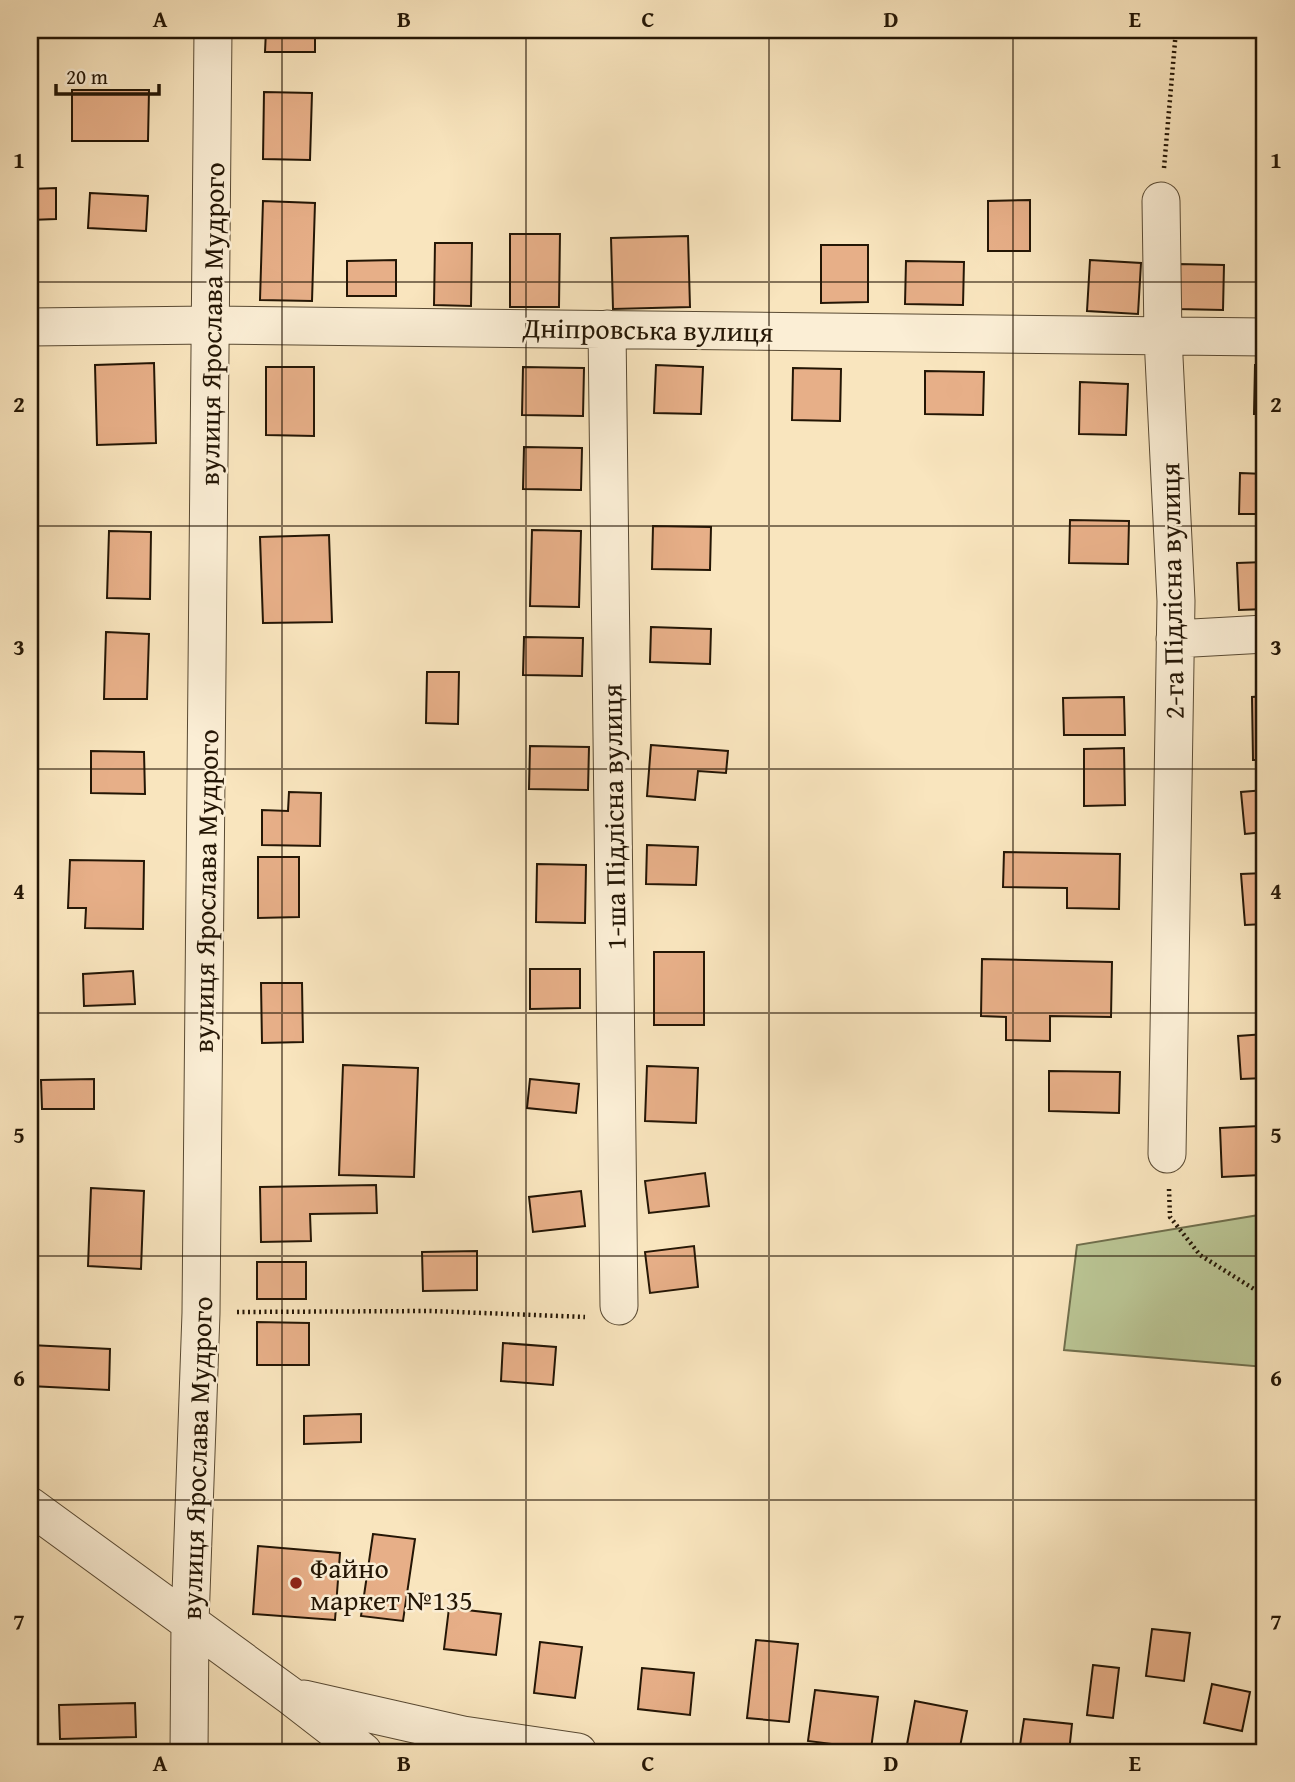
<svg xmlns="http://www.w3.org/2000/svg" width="1295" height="1782" viewBox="0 0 1295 1782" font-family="'Gentium Book Plus',serif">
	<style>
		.green { fill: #bac594; stroke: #6f6e4c; stroke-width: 2 }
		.building { fill: #e7af88; stroke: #241605; stroke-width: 2 }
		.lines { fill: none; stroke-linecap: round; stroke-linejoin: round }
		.minor-casing { stroke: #594a33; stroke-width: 39 }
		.path { stroke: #241605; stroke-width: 4.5; stroke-dasharray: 2 3.5; stroke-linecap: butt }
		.minor { stroke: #fbeed5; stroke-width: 37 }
		.grid { fill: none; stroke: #241605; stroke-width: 2; stroke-opacity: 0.55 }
		.poi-dot { fill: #8f2418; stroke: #fbeed5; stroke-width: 2.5 }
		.labels { text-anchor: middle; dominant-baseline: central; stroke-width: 5; stroke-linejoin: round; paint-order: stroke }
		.street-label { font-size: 28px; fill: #241605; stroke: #fbeed5 }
		.poi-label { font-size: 28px; fill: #241605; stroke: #fbeed5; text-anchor: start }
		.neatline { fill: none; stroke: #241605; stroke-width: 2.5 }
		.grid-label { font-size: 23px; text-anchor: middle; font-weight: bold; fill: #241605 }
	</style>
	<rect width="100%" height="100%" fill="#f9e5be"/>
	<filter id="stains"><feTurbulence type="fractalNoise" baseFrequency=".00286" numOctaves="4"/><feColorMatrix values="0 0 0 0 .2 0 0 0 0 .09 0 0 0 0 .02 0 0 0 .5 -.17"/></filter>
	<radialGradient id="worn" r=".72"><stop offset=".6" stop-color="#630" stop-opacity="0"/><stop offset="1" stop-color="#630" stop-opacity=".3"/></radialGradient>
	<path class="green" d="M1265,1214V1367L1064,1350L1077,1245Z"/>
	<path class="building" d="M266,30H315V52H265Z
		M72,90H149L148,141H72Z
		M264,92L312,93L310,160L263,159Z
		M56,188V219L30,220V189Z
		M90,193L148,196L146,231L88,228Z
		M1030,200V251H988V201Z
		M263,201L315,203L312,301L260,300Z
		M510,234H560L559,307H510Z
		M688,236L690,307L613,309L611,238Z
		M435,243H472L471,306L434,305Z
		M821,245H868V302L821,303Z
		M396,260V296H347V261Z
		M1090,260L1141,263L1138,314L1087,311Z
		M906,261L964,262L963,305L905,304Z
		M1178,264L1224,265L1223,310L1177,309Z
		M154,363L156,443L97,445L95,365Z
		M656,365L703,367L701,414L654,413Z
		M1255,365H1265V414H1254Z
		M266,367H314V436L266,435Z
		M523,367L584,368L583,416L522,415Z
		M793,368L841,369L840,421L792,420Z
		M925,371L984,372L983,415L925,414Z
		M1080,382L1128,384L1126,435L1079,434Z
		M524,447L582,448L581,490L523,489Z
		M1240,473L1265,474V514H1239Z
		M1070,520L1129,521L1128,564L1069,563Z
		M653,526L711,527L710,570L652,569Z
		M532,530L581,531L579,607L530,606Z
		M109,531L151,532L150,599L107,598Z
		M329,535L332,622L263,623L260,537Z
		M1265,562V609L1239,610L1237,563Z
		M651,627L711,629L710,664L650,662Z
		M106,632L149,634L147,699H104Z
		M524,637L583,638L582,676L523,675Z
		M427,672H459L458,724L426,723Z
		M1265,696V760H1253L1252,697Z
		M1124,697L1125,735H1064L1063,698Z
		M651,745L728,751L726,773L698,771L695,800L647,796Z
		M530,746L589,747L588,790L529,789Z
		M1124,748L1125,805L1084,806V749Z
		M91,751L144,752L145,794L91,793Z
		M1265,790V832L1245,834L1241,792Z
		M289,792L321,793L320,846L262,845V810L288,811Z
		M647,845L698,847L696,885L646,884Z
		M1004,852L1120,854L1119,909L1067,908V888L1003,887Z
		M258,857H299V917L258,918Z
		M70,860L144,861L143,929L85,928L86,908H68Z
		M537,864L586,865L585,923L536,922Z
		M1265,873V924L1245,925L1241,874Z
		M654,952H704V1025H654Z
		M982,959L1112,962L1111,1017L1050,1016V1041L1006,1040V1017L981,1016Z
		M530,969H580V1008L530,1009Z
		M133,971L135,1004L84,1006L83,974Z
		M261,983H302L303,1042L262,1043Z
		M1265,1034V1078L1241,1079L1238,1036Z
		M343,1065L418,1068L414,1177L339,1175Z
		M647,1066L698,1068L696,1123L645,1121Z
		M1049,1071L1120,1072L1119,1113L1049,1111Z
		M94,1079V1109H42L41,1080Z
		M530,1079L579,1084L576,1113L527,1108Z
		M1259,1126L1261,1175L1222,1177L1220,1128Z
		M705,1173L709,1206L649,1213L645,1181Z
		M376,1185L377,1213L310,1214L311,1241L261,1242L260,1187Z
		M91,1188L144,1191L141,1269L88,1266Z
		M581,1191L585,1226L533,1232L529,1197Z
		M694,1246L698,1287L650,1293L645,1252Z
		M477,1251V1290L423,1291L422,1252Z
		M257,1262H306V1299H257Z
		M257,1322L309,1323V1365H257Z
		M503,1343L556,1347L553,1385L501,1381Z
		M30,1345L110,1349L109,1390L30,1386Z
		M361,1414V1442L304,1444V1416Z
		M373,1534L415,1539L403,1621L361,1616Z
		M258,1546L340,1553L335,1620L253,1614Z
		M449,1608L501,1614L496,1655L444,1649Z
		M1152,1629L1190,1633L1184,1681L1146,1676Z
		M756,1640L798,1644L789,1722L747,1718Z
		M540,1642L582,1647L575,1698L534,1693Z
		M1093,1665L1119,1668L1113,1718L1087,1715Z
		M642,1668L694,1673L690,1715L638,1709Z
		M1212,1684L1250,1692L1242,1731L1204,1723Z
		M815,1690L878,1697L871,1749L808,1741Z
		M915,1701L967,1711L959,1752H919L906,1750Z
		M135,1703L136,1737L60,1739L59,1705Z
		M1024,1719L1072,1724L1069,1752H1019Z
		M132,1744V1752H95V1745Z"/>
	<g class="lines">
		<g class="minor-casing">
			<path id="minor" d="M1161,201L1163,337L1176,601L1167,1154
				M30,327L211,325L1265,337
				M607,329L619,1306
				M1175,639L1265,634
				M30,1506L292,1697L363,1752
				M304,1699L463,1735L578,1752
				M189,1752L190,1622L201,1313L213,30"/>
		</g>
		<path class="path" d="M1164,168L1176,30
			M1169,1189L1170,1217L1200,1255L1265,1296
			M237,1312L431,1311L585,1317"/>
		<use href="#minor" class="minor"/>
	</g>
	<path class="grid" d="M282,30V1752M526,30V1752M769,30V1752M1013,30V1752M30,282H1265M30,526H1265M30,769H1265M30,1013H1265M30,1256H1265M30,1500H1265"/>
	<circle class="poi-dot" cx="296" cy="1583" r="7"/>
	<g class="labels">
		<g class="street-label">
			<text transform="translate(211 324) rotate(-89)">вулиця Ярослава Мудрого</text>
			<text transform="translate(648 329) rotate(1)">Дніпровська вулиця</text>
			<text transform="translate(1171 591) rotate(-91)">2-га Підлісна вулиця</text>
			<text transform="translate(613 817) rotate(-91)">1-ша Підлісна вулиця</text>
			<text transform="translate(205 891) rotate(-89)">вулиця Ярослава Мудрого</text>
			<text transform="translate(196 1458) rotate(-88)">вулиця Ярослава Мудрого</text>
		</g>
		<g class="poi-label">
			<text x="310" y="1567">Файно<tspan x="310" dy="32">маркет №135</tspan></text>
		</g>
	</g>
	<rect width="1295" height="1782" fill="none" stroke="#f9e5be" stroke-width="77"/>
	<path d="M56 84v10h103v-10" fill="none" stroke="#241605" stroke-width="3.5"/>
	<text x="66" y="84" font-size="21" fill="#241605" stroke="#fbeed5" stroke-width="5" paint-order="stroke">20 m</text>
	<rect x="38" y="38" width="1218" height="1706" class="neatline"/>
	<g class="grid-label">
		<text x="160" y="27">A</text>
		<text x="404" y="27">B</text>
		<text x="648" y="27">C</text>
		<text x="891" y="27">D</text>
		<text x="1135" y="27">E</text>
		<text x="19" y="168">1</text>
		<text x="1276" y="168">1</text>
		<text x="19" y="412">2</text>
		<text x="1276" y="412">2</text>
		<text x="19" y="655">3</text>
		<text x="1276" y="655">3</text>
		<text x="19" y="899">4</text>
		<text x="1276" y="899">4</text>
		<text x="19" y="1143">5</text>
		<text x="1276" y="1143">5</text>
		<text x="19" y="1386">6</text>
		<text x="1276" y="1386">6</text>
		<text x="19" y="1630">7</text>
		<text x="1276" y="1630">7</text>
		<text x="160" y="1771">A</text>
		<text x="404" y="1771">B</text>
		<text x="648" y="1771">C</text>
		<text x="891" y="1771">D</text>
		<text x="1135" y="1771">E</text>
	</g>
	<rect width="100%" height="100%" filter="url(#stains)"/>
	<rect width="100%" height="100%" fill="url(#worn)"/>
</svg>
